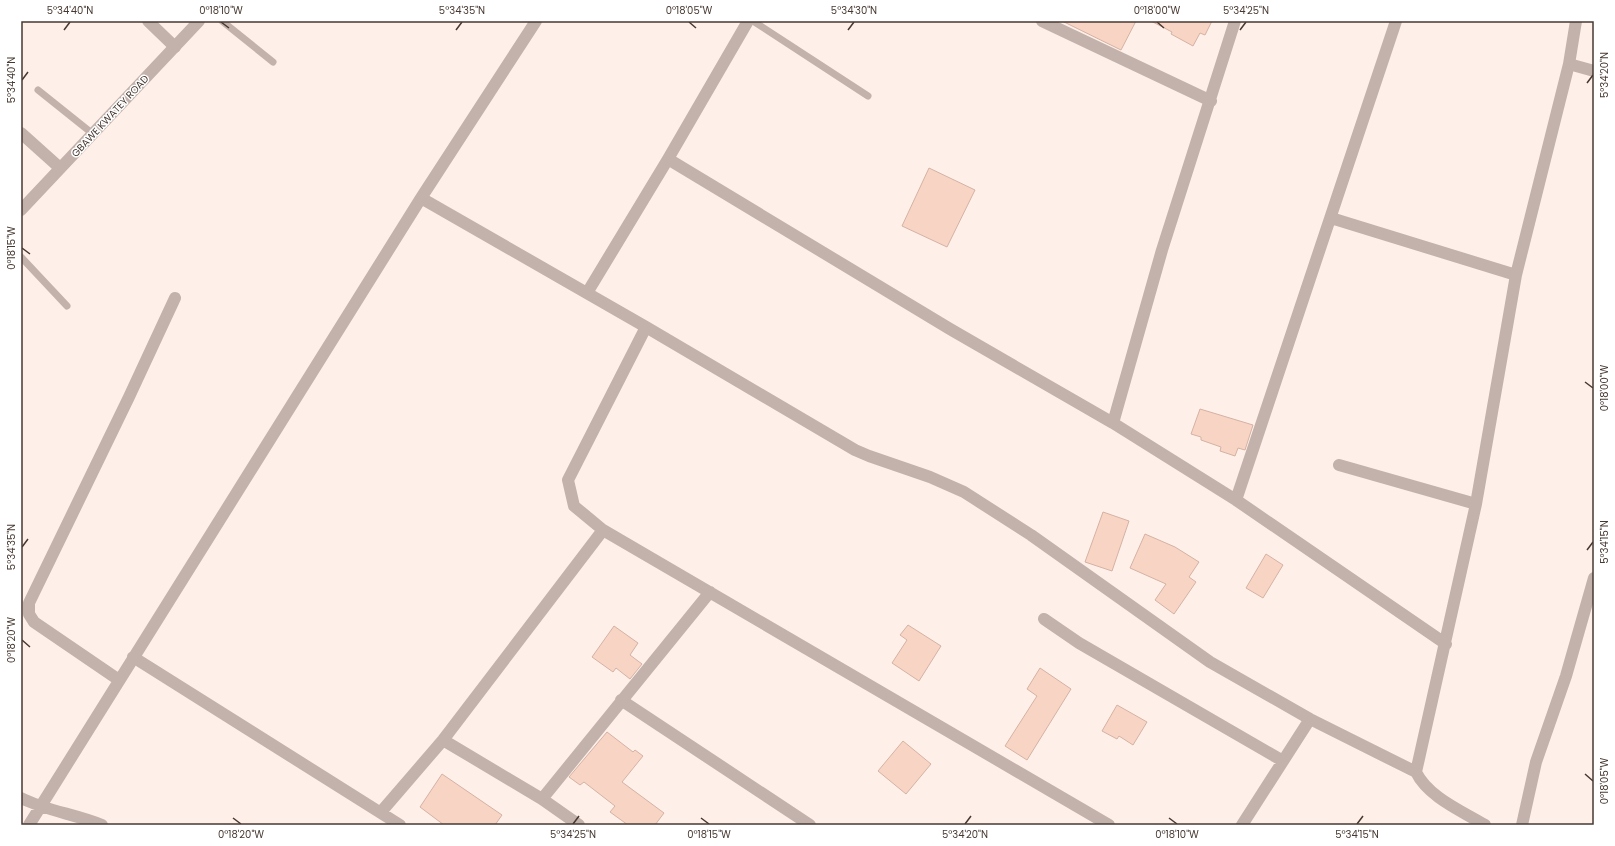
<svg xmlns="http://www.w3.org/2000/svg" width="1615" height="846" viewBox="0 0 1615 846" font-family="Poppins,sans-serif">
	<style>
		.building { fill: #f8d4c4; stroke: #d5b2a3 }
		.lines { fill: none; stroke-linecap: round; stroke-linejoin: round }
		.service { stroke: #c2b2ab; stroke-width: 7 }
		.minor { stroke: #c2b2ab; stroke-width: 12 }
		.tertiary { stroke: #c2b2ab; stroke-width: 12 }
		.ticks { fill: none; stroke: #473932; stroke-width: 1.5 }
		.labels { text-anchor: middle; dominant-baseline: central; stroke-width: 3; stroke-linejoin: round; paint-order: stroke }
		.street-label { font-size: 10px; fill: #473932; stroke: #fff }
		.neatline { fill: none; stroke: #473932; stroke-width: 1.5 }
		.ticks-label { font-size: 10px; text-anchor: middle; fill: #473932 }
	</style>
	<rect width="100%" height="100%" fill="#fef0e9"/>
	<path class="building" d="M1062,21H1136L1121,50Z
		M1151,21H1212L1205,35L1200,33L1193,46L1171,34L1172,32Z
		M929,168L975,190L947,247L902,226Z
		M1200,409L1253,425L1245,450L1238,448L1235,456L1220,451L1221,447L1201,440V437L1191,434Z
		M1103,512L1129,521L1112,571L1085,562Z
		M1145,534L1175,547L1199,562L1189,577L1196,582L1174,614L1155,600L1166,584L1130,568Z
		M1266,554L1283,565L1263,598L1246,588Z
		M908,625L941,646L919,681L892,663L907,640L900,635Z
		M614,626L638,643L630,655L642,664L630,679L616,668L613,672L592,657Z
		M1040,668L1071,689L1027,760L1005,746L1037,696L1027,689Z
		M1117,705L1147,722L1133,745L1119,736L1117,739L1102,731Z
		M607,732L633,752L635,750L643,756L622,782L664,813L655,825H628L610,812L615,806L584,782L580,785L569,777Z
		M903,741L931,764L906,794L878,771Z
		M442,774L502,815L495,825H444L420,807Z"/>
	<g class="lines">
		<path class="service" d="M222,21L273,62
			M753,21L868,96
			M38,90L93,134
			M21,257L67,306"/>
		<path class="minor" d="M148,21L175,47
			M1042,21L1211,101
			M1569,64L1594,71
			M21,133L60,168
			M668,159L950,329L1113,423L1236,500L1446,644
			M421,198L646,327L855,450L869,456L930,477L964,492L1031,535L1210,662L1310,719L1416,772
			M1331,218L1516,275
			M587,293L668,159L748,21
			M646,327L568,480L574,506L603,530L1109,825
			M1113,423L1162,250L1235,21
			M1339,465L1476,504
			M1236,500L1396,21
			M1044,619L1079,643L1283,761
			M133,657L400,825
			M119,680L34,622L29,614V603L129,397L175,298
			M621,700L810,825
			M443,740L542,799L579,825
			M21,798C47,811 75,814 102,825
			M542,799L710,592
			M381,812L443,740L603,530
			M29,825L421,198L536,21
			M1242,825L1310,719
			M1485,825C1462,811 1428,797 1416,772L1476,504L1516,275L1569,64L1576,21
			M1522,825L1536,762L1566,676L1594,578"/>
		<path class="tertiary" d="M21,210L199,21"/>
	</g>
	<path class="ticks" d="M221,22L229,28M689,22L696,28M1157,22L1164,28M64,30L70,22M456,30L462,22M848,30L854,22M1240,30L1246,22M22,80L28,72M1587,83L1593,75M22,248L30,254M1585,382L1593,388M22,547L28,539M1587,550L1593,542M22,640L30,647M1585,774L1593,781M233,818L241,824M701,818L709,824M1169,818L1177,824M573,824L579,816M965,824L971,816M1357,824L1363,816"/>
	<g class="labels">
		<g class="street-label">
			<text transform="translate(110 116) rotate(-47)">GBAWE KWATEY ROAD</text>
		</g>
	</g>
	<rect width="1615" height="846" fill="none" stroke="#ffffff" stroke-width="44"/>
	<rect x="22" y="22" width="1571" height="802" class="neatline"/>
	<g class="ticks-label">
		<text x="70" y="14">5°34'40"N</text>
		<text x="221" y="14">0°18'10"W</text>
		<text x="462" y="14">5°34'35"N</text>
		<text x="689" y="14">0°18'05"W</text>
		<text x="854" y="14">5°34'30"N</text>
		<text x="1157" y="14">0°18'00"W</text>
		<text x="1246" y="14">5°34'25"N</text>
		<text transform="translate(1604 75) rotate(-90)" y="4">5°34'20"N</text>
		<text transform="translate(11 80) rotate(-90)" y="4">5°34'40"N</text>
		<text transform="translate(11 248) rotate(-90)" y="4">0°18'15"W</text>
		<text transform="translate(1604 388) rotate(-90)" y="4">0°18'00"W</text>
		<text transform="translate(1604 542) rotate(-90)" y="4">5°34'15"N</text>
		<text transform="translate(11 547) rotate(-90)" y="4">5°34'35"N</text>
		<text transform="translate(11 640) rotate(-90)" y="4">0°18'20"W</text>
		<text transform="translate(1604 781) rotate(-90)" y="4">0°18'05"W</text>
		<text x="241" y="838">0°18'20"W</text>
		<text x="573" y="838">5°34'25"N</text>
		<text x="709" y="838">0°18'15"W</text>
		<text x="965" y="838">5°34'20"N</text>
		<text x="1177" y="838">0°18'10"W</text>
		<text x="1357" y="838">5°34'15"N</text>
	</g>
</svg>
